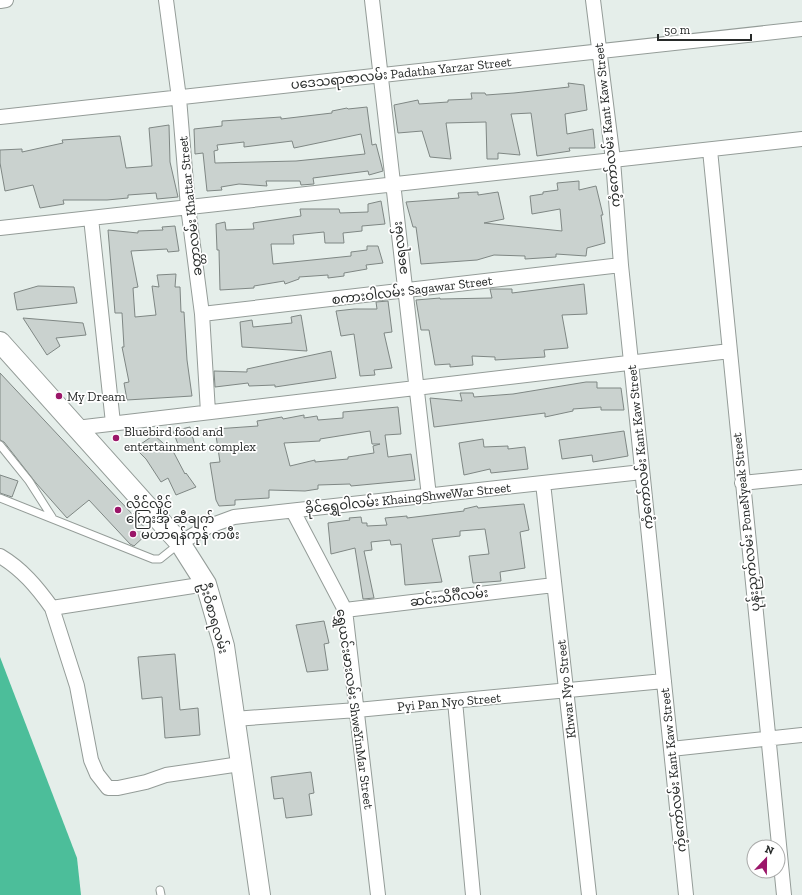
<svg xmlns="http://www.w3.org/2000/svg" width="802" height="895" viewBox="0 0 802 895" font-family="'Zilla Slab','Noto Sans Myanmar',serif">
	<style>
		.water { fill: #4cbe9a }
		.building { fill: #cad2cf; stroke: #7f8784; fill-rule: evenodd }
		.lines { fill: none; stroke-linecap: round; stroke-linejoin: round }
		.lane-casing { stroke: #949c98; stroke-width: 9 }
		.street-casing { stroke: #949c98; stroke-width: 16 }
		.secondary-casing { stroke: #949c98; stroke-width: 22 }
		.lane { stroke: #fff; stroke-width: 7 }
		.street { stroke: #fff; stroke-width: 14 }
		.secondary { stroke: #fff; stroke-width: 20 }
		.poi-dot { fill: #9b1669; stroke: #fff; stroke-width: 1.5 }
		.labels { text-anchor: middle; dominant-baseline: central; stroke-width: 3.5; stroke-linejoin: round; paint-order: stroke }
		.street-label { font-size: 13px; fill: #272a29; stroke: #fff }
		.poi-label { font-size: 13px; fill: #272a29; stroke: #fff; text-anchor: start }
	</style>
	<rect width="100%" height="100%" fill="#e5eeea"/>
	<path class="water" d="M0,657L77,858L81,895H0Z"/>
	<path class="building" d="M568,83L584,85L587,110L565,114L567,134L593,129L595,148H569L570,151L537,156L531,113L511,114L520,155L498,153V159H487L486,122L446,123L451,159L430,157L422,131L398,133L394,105L418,100L419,104L448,102V100L472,99L471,93H485L486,95L514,93L569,87Z
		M367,107L372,145L376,144L383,171L369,175L368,171L313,178L314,184L301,185L300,181H266L267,186L239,184L221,187L222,190L207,191L203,153L195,154L194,129L222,126V121L281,117V119L332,113V111L347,108L348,109ZM361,134L365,154L296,161L215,163L214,151L218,150L217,145L244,142V147L292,141L294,148Z
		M169,125L170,162L178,197L157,199L156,193L128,195V198L107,200H63L64,204L40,208L33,185L5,191L0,163V150L22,149V152L63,143L62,140L120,136L126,168L152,166L149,128Z
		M579,181V190L596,186L603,215H601L605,243L587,248L586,256L556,254V257L525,259V256L494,255L477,260L421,264L416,227H413L406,202L459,198L458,193L478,192V195L498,192L504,219L484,223L562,231L560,209L532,214L530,196L543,194V192L558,190L557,183Z
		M381,201L385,224L362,226V231L343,233L344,243H325L324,232L293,235L294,244H271L273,264L351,256V252L367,250V246H378L383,263L366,265L367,269L344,273V276L328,278V275L299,277V279L285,284L284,281L254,286V288L220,290L219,250H217L216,224L225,222L226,230L254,229L253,223L301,216L300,209H339L340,213L368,212V204Z
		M175,226L179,251L168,252L167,249L131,251L138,287L133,288L135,317L156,315L152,286L159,287L157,275L176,274L175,287H180L181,312H184L187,360L192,396L127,400L124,383L129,382L122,347H124L122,313H115L108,230L138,233V231L163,230L162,227Z
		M584,284L587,314L562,315L568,348L544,350L545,357L495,360V357L472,356L473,365L450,367V364L435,365L429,330H421L416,300L440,298V299L492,298L490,289H512V293Z
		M38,286L74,287L77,303L17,310L14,293Z
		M388,301L392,332L384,333L392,368L374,370L375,375L360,376L354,334L341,336L336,311L354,309H377L376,302Z
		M301,315L307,351L242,347L240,322L252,320L253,327L292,323L291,317Z
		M23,318L83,323L86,335L56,338L60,346L47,355Z
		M331,351L336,378L275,387V385L249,386L248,383L215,387L214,371L247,372V369Z
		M0,373L149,532L134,546L130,544L89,500L67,518L36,483L4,442L0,440Z
		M586,382H597V388H621L624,410H601V407L573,409V411L545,417V413L434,427L430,398L462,401L460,393H473L474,397L513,394Z
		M398,407L401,434L385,435L388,457L411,454L415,480L351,486L350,484L318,485V489L305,491L269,490V498L235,500V505L219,506L216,500L210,463L220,462L215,429L258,426L257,421L282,417L283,419L304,415V418L317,416L318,420L343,418V412ZM370,431L372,444H380L373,446L374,453L348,457V459L315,462V460L290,466L284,443L320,441V439Z
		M190,427L195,446L179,447L173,431Z
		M624,431L628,456L593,462L592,455L562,459L559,440Z
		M154,435L174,453L185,474L186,473L196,487L176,495L168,478L161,482L146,459L135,448Z
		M483,439L484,447L508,446V449L525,447L528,469L491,473L490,469L464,475L459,443Z
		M0,475L18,481L12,497L0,493Z
		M524,504L529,530L520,532L525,568L500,572L501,581L473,583L469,556L489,554L485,529L460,531V536L432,539L442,582L405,585L401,544L391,545L390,540L371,542L372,550L364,551L374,598L363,599L355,548L331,554L328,523L350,520L349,518L361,517L362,523H367V526L387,525L385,518L407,516V518L464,511V509L477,506L478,508Z
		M324,621L329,643L324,644L328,670L307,672L296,625Z
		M175,654L180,710L198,708L200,735L165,738L162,697L142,699L138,657Z
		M311,772L314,793L309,794L312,815L286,818L283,798L274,799L271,777Z"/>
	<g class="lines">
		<g class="lane-casing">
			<path id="lane" d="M0,445L29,481L52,517
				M0,498L153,559H160L180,543
				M160,890L161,895"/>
		</g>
		<g class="street-casing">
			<path id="street" d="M166,0L179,98L188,207L202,314L208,412
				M372,0L429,496
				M593,0L613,160L621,265L686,895
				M0,1L6,0
				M0,117L802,29
				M710,150L784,895
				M91,218L113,423
				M0,228L802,139
				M202,314L621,265
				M76,428L730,351
				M543,483L589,895
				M742,483L802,477
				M293,511L345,610L378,895
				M180,543L207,527L234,517L642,472
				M0,556C22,569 37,587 52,608
				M206,584L52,608L77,686L91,760L97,774L108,788H118L146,782L166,775L240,764
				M345,610L554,585
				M455,701L473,895
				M234,719L357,710L664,681
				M671,749L802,735"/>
		</g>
		<g class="secondary-casing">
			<path id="secondary" d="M0,342L180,543L206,584L224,646L260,895"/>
		</g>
		<use href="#lane" class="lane"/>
		<use href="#street" class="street"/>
		<use href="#secondary" class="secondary"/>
	</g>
	<g class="poi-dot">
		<circle cx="59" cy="396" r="4"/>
		<circle cx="116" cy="438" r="4"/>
		<circle cx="118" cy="510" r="4"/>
		<circle cx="133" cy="534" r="4"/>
	</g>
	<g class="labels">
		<g class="street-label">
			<text transform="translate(401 73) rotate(-6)">ပဒေသရာဇာလမ်း Padatha Yarzar Street</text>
			<text transform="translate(607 125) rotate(-96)">ကံ့ကော်လမ်း Kant Kaw Street</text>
			<text transform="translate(190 206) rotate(-96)">ခတ္တာလမ်း Khattar Street</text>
			<text transform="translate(400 248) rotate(-96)">ခရေလမ်း</text>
			<text transform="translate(412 290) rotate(-7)">စကားဝါလမ်း Sagawar Street</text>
			<text transform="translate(640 447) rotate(-96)">ကံ့ကော်လမ်း Kant Kaw Street</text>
			<text transform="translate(408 498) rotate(-6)">ခိုင်ရွှေဝါလမ်း KhaingShweWar Street</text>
			<text transform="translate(746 522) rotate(-96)">ပုန်းညှက်လမ်း PoneNyeak Street</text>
			<text transform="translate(449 597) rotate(-7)">ဆင်းသိင်္ဂီလမ်း</text>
			<text transform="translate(214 618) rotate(74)">ဦးဝိစာရလမ်း</text>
			<text transform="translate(566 689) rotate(-96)">Khwar Nyo Street</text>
			<text transform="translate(449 702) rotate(-5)">Pyi Pan Nyo Street</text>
			<text transform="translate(355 709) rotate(82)">ရွှေယင်းမားလမ်း ShweYinMar Street</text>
			<text transform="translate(673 770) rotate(-96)">ကံ့ကော်လမ်း Kant Kaw Street</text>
		</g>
		<g class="poi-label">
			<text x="67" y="396">My Dream</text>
			<text x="124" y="431">Bluebird food and<tspan x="124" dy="15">entertainment complex</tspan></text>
			<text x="126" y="503">လှိုင်လှိုင်<tspan x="126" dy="15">ကြေးအို ဆီချက်</tspan></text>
			<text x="141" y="534">မဟာရန်ကုန် ကဖီး</text>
		</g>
	</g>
	<g transform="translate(766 859) rotate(22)"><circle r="19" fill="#ffffff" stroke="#a9aaa9"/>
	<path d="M0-3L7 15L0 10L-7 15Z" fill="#9b1669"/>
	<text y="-6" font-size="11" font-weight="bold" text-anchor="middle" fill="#272a29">N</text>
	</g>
	<path d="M658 34v6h93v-6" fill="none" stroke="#272a29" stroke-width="2"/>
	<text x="664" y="34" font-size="12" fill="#272a29" stroke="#ffffff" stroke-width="3" paint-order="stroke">50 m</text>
</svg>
